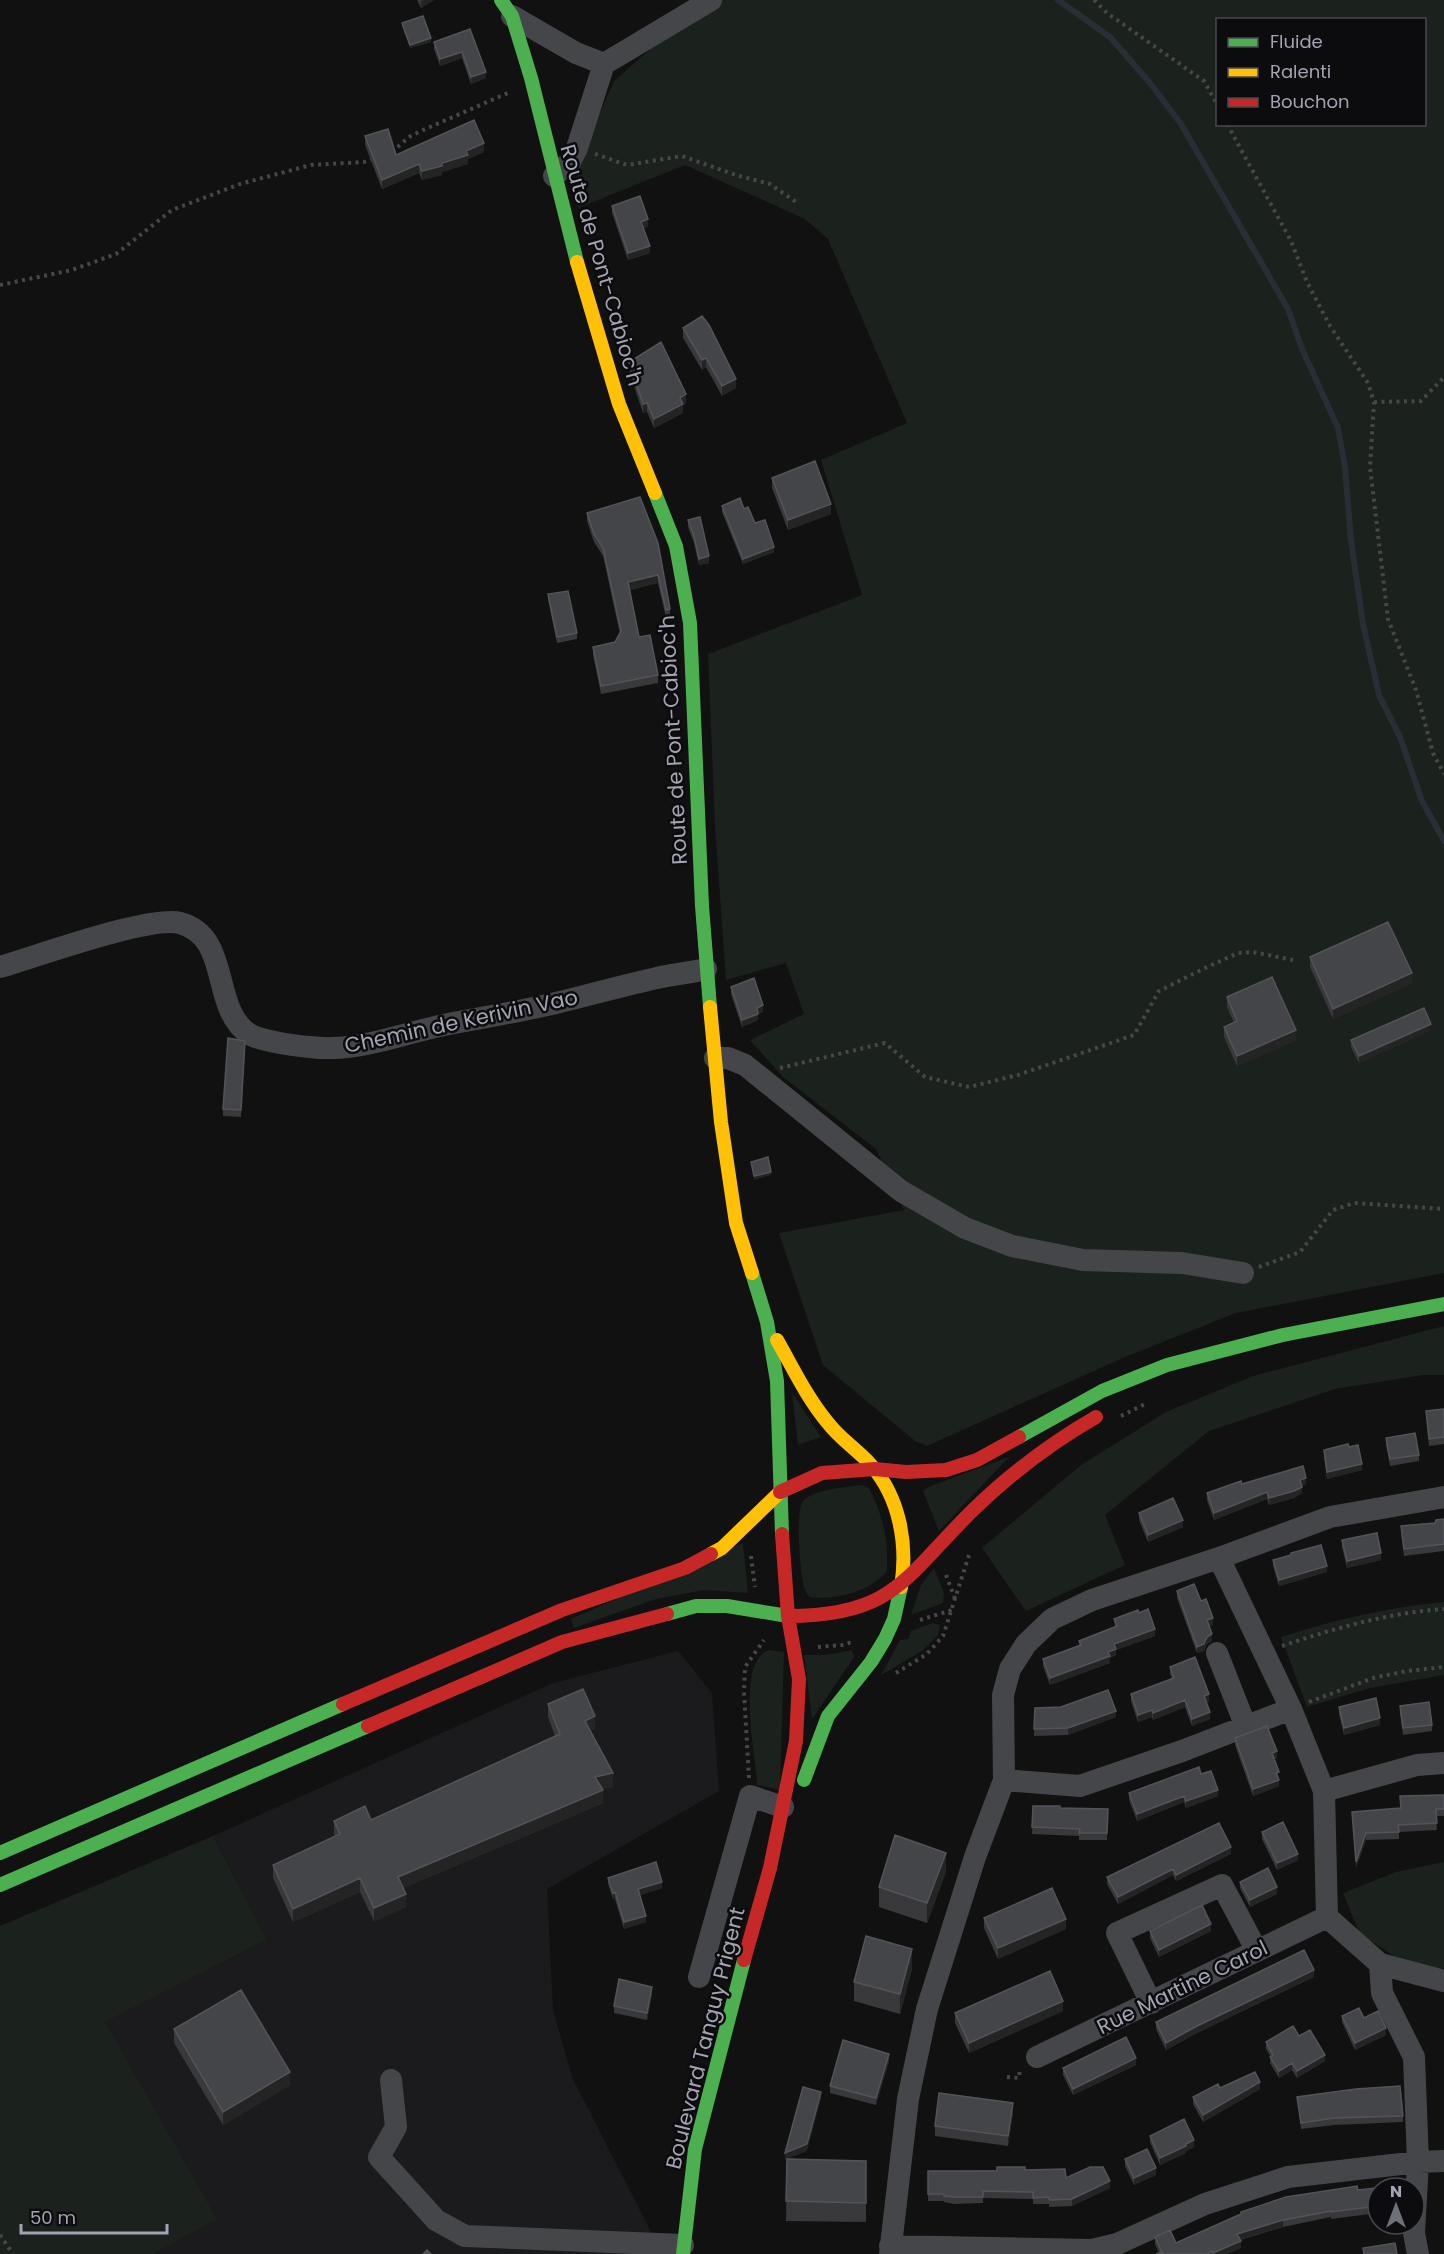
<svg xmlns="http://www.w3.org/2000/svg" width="1444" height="2254" viewBox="0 0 1444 2254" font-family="Poppins,sans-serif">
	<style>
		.built { fill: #1b1b1d }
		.green { fill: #1b211c; fill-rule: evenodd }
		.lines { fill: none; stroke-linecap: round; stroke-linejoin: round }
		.stream { stroke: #282e35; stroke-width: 6 }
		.path { stroke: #47474b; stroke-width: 4; stroke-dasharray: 3 4.5; stroke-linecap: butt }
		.street { stroke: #454649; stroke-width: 22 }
		.fast { stroke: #4caf50; stroke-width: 14 }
		.slow { stroke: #ffc107; stroke-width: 14 }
		.jam { stroke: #c62828; stroke-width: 14 }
		.wall { fill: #39393c }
		.shaded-wall { fill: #242425 }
		.building { fill: #444549; stroke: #535459; stroke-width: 1.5 }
		.labels { text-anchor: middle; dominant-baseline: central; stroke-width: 5; stroke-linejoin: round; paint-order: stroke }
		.street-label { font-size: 21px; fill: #a2a4b2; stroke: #0c0b0d }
	</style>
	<rect width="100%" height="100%" fill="#111"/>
	<path class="built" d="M678,1651L712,1693L719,1791L547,1889L553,2010L572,2077L651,2232L652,2254H154L216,2219L104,2022L267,1940L213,1836L553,1683Z"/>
	<path class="green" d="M706,0H1444V1273L1236,1313L1125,1357L927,1446L915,1441L823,1365L779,1233L904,1210L876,1149L783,1077L750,1040L804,1014L786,963L726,980L715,826L708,654L862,595L821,460L907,423L828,239L805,219L685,165L578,208L576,167L614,81ZM1218,20H1424V124H1218Z
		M1444,1326V1375H1423L1335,1389L1209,1431L1105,1515L1125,1565L1026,1611L982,1548L1081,1465L1166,1412L1253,1376Z
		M792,1392L821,1437L798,1445Z
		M1009,1457L939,1531L923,1491L928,1487Z
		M862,1485L869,1488C884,1519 888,1536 887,1571C872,1591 835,1601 810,1597C808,1595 806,1593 805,1590C800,1578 795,1510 803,1501C814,1489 846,1487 862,1485Z
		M743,1543L748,1593L704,1590L656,1599L574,1628L571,1619Z
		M934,1568L944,1593L943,1603L911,1615L921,1585Z
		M1444,1602V1675L1370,1688L1307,1707L1281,1637C1334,1620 1388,1607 1444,1602Z
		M933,1623L940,1625L938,1635L922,1651L881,1675L900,1640L908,1639L911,1631Z
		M769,1650L784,1652L780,1790L757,1785C756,1756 735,1661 769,1650Z
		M852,1650L854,1657L812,1719L804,1655H826Z
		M213,1836L267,1940L105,2022L217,2219L154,2254H0V1926Z
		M1444,1862V1968L1439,1969L1397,1958L1360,1934L1343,1893L1396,1872Z"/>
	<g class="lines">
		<path class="stream" d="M1058,0L1110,37L1150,83L1181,124L1288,309L1302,349L1338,428L1345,467L1351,540L1363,624L1379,695L1400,737L1422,801L1444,841"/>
		<path class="path" d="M1094,0L1107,13L1204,81L1218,106
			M1227,124L1291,241L1307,282L1330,326L1368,383L1374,402L1370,467L1388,619L1416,690L1433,753L1444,774
			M392,152L409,137L423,130L510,92
			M595,154L627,165L682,156L739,176L770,184L799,204
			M0,285L72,270L116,254L172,210L240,184L311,165L364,162L374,158
			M1374,402L1421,401L1444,377
			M780,1068L885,1043L925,1077L969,1087L1018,1075L1134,1035L1159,991L1203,969L1238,953L1253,952L1293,960
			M1259,1267L1300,1252L1333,1210L1354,1203L1444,1209
			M1121,1416L1147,1403
			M751,1556L755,1587
			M946,1575L955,1599
			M920,1620L952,1610
			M1282,1646C1335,1628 1388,1613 1444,1609
			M818,1647L842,1645L852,1642
			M896,1673L927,1654L943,1636L970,1552
			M1309,1702L1373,1678L1407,1671L1444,1667
			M749,1778L744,1692L745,1667L764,1640
			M1007,2077L1019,2078L1020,2068
			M0,2235L13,2254"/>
		<path class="street" d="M512,16L576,53L604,64L711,0
			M554,176L570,162L577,148L604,64
			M0,967C35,957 150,915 180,923C232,937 210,1008 249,1034C260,1041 297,1046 310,1047C356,1053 400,1034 444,1025C478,1018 513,1013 547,1005C583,997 620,986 657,978C673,974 690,973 706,969
			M715,1058H728L745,1065L901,1191L965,1228L1012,1246L1083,1260L1182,1263L1243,1273
			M1217,1653L1246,1727
			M1004,1780L1080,1786L1182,1751L1291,1709
			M1324,1791L1417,1765L1444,1763
			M1380,1964L1444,1981
			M699,1977L750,1796L783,1807
			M1151,2003L1117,1933L1222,1885L1257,1951
			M1037,2057L1327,1917
			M391,2080L396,2127L379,2157L436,2220L465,2236L683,2245
			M890,2246L1092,2250L1117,2244L1205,2204L1288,2177L1418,2162L1444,2161
			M890,2254L908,2099L927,2009L975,1857L1004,1780L1003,1695L1010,1669L1026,1644L1052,1619L1092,1600L1219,1558
			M1418,2254L1414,2233L1418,2162L1414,2057L1382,1993L1380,1964L1327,1917L1324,1791L1291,1709L1219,1558L1330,1517L1444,1497"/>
		<path class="fast" d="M501,0L512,16L531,78L577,262
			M655,493L676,546L690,623L702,906L710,1007
			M752,1273L767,1322L777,1381L782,1534
			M1019,1437L1102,1391L1167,1365L1283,1335L1444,1304
			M667,1614L696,1606H727L788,1616
			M804,1780L828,1716L871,1662L885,1639L894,1619L901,1587
			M0,1853L343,1704
			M0,1885L368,1726
			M683,2254L695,2149L744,1960"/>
		<path class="slow" d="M577,262L619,404L655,493
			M710,1007L721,1122L736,1223L752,1273
			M777,1340C793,1368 807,1398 828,1423C840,1439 858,1450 871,1465C900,1498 908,1545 901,1587
			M711,1554L722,1548L780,1492"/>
		<path class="jam" d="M780,1492L822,1473L875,1469L906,1472L946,1470L977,1460L1019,1437
			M788,1616C894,1616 905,1577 973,1510C1010,1474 1051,1443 1096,1417
			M343,1704L562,1610L685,1568L711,1554
			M368,1726L562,1642L667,1614
			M744,1960L770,1868L796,1741L799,1679L788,1616L782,1534"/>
	</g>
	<path class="wall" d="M417,0H434L421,8Z
		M402,23L431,42L410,48L402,26Z
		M470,29L486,78L471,84L462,58L440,66L434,49V42Z
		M365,136L396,155L484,152L468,159V164L442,172V175L422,180L419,173L382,189L365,145Z
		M612,206L648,226L644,228L650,253L628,260L612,213Z
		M683,328L736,388L722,396L706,367L702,370L683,338Z
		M629,362L686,403L683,405V413L654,428L647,412L643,413L629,371Z
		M772,478L831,514L788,530L772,488Z
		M640,497L670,609V617L666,618L658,583L630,590L639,637L658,675V683L601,694L593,655V647L615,642L620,634L603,556L594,542L587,521V513Z
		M722,506L744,509L774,552L743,564L722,512Z
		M688,520L709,563L699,565L694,543L688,527Z
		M548,594L577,633V639L557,643L548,600Z
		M1310,957L1412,983L1333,1019L1310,967Z
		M731,987L763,1012L758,1014V1020L742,1027L731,994Z
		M1227,997L1296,1040L1237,1066L1224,1037V1027L1234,1023L1227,1007Z
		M1431,1030L1359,1063L1351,1047V1040Z
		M245,1041L241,1117L223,1116V1109Z
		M1444,1409V1444L1429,1446L1426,1411Z
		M1386,1438L1419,1455V1461L1390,1466L1386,1445Z
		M1349,1447L1362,1470L1327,1479L1324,1457V1450Z
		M1242,1484H1306L1302,1486V1493L1294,1498L1269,1505L1267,1499L1214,1520L1207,1500V1493Z
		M1139,1513L1183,1527L1148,1542L1139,1520Z
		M1444,1519V1551L1404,1556L1401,1533V1526L1435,1523Z
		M1342,1540L1381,1560L1347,1568L1342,1547Z
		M1273,1560L1327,1572L1279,1586L1273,1566Z
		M1177,1591L1201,1601L1213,1625L1209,1626L1212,1641L1207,1644L1204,1651L1197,1653L1177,1598Z
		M1139,1613L1155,1636L1116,1650V1655L1110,1658V1663L1050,1685L1043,1666V1659L1079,1645V1641L1115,1627L1114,1619Z
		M1170,1667L1209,1701L1206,1702L1210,1719L1192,1726L1185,1707L1153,1720L1152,1717L1138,1722L1131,1701V1694L1172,1679L1170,1674Z
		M548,1704L595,1729L590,1731L613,1787L602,1789L603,1803L403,1888L406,1907L374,1921L360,1892L293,1922L273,1878V1865L335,1836L334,1834V1821L371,1820L555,1736L548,1717Z
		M1400,1706L1432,1725V1731L1403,1735L1400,1713Z
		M1339,1707L1380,1725L1344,1735L1339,1714Z
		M1035,1708L1116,1717L1068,1735L1034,1736Z
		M1235,1738L1277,1758L1274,1759L1279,1779V1786L1253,1796L1235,1745Z
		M1201,1774L1218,1796L1186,1808L1184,1802L1137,1821L1129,1800V1793Z
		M1444,1795V1816H1436L1437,1830L1399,1832V1839L1366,1840L1356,1868L1352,1812L1401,1808Z
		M1033,1806L1060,1808L1108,1809L1107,1840H1079V1836L1032,1834Z
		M1262,1832L1298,1860L1277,1870L1262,1839Z
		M1231,1854L1176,1881L1173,1875L1118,1904L1107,1884V1877Z
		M946,1872L927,1923L879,1907V1887Z
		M608,1878L662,1888L640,1895L646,1922L624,1929L615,1899H613L608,1884Z
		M1240,1882L1277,1894L1250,1907L1240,1888Z
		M984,1918L1066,1929L998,1959L984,1928Z
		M1150,1931H1211L1159,1957L1150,1938Z
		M912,1969L900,2014L854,2001V1982Z
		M1314,1977L1197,2033L1166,2050L1156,2029V2022Z
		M652,1994L647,2020L614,2013V2006Z
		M1063,2011L969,2053L955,2023V2013Z
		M1342,2016L1364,2018L1386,2035L1355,2050L1342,2022Z
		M174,2029L290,2085L223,2125L174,2043Z
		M1299,2036L1325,2061L1297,2078L1292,2070L1279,2078L1270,2063L1271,2057L1266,2049V2042Z
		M889,2061L876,2105L830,2093V2086Z
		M1136,2065L1073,2095L1063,2075V2068Z
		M1220,2088L1260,2089L1203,2122L1193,2104V2097Z
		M1297,2097L1403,2116V2122L1334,2125L1301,2129Z
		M1013,2113L1008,2146L935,2136V2126Z
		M1150,2136L1194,2147L1186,2151V2153L1160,2165L1150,2142Z
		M787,2159L866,2161V2222L786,2221Z
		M1125,2159L1156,2175L1134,2185L1125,2166Z
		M1025,2170L1110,2188L1072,2206L1049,2207V2204H1033V2199L983,2198V2203L954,2204L944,2202V2201H928V2171Z
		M1378,2188V2216V2213L1331,2219V2217L1283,2227L1240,2240L1241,2248L1227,2254H1156L1159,2253L1155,2244V2237L1176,2243L1358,2190Z"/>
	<path class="shaded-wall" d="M423,0H434L421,8V1Z
		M431,38V42L410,48V45Z
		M462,52V58L440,66V59Z
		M486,72V78L471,84V77Z
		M484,143V152L468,159V164L442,172V175L422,180V171L442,163Z
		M419,164V173L382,189V180Z
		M648,219V226L641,228V222Z
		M650,246V253L628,260V253Z
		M706,358V367L702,370V360Z
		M736,379V388L722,396V386Z
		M686,394V403L683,405V413L654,428V419L680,398Z
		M647,403V412L643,413V404Z
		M831,504V514L788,530V520Z
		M774,547V552L743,564V559Z
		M709,556V563L699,565V559Z
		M658,575V583L628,590V582Z
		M1412,973V983L1333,1019V1009Z
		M763,1005V1012L758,1014V1020L742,1027V1020L757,1008Z
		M1431,1024V1030L1359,1063V1056Z
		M1296,1030V1040L1237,1066V1056Z
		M771,1172V1175L754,1180V1176Z
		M1362,1464V1470L1327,1479V1472Z
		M1306,1478V1484L1300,1487V1480Z
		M1302,1487V1493L1294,1498L1269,1505V1498Z
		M1267,1492V1499L1214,1520V1513Z
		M1183,1520V1527L1148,1542V1535Z
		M1381,1553V1560L1347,1568V1561Z
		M1327,1566V1572L1279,1586V1580Z
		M1213,1618V1625L1207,1627V1620Z
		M1155,1629V1636L1116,1650V1655L1110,1658V1663L1050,1685V1678L1108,1652L1114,1644Z
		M1212,1634V1641L1207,1644L1204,1651L1197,1653V1647Z
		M1209,1694V1701L1204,1703V1696Z
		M1185,1700V1707L1153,1720V1713Z
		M1152,1710V1717L1138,1722V1715Z
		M1116,1711V1717L1068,1735V1728Z
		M1210,1712V1719L1192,1726V1719Z
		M595,1716V1729L585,1734V1721Z
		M1380,1718V1725L1344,1735V1728Z
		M1277,1751V1758L1272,1760V1753Z
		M613,1773V1787L595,1791V1777Z
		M1279,1780V1786L1253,1796V1789Z
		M603,1790V1803L398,1890V1877Z
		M1218,1790V1796L1186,1808V1801Z
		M1184,1796V1802L1137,1821V1814Z
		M1366,1833V1840L1356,1868V1862Z
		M1231,1847V1854L1176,1881V1875Z
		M946,1853V1872L927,1923V1903Z
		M1298,1854V1860L1277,1870V1863Z
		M1173,1869V1875L1118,1904V1897Z
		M360,1878V1892L293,1922V1909Z
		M662,1882V1888L638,1896V1889Z
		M1277,1887V1894L1250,1907V1900Z
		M615,1892V1899H613V1893Z
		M406,1894V1907L374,1921V1908Z
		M646,1916V1922L624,1929V1922Z
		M1066,1919V1929L998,1959V1948Z
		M1211,1924V1931L1159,1957V1950Z
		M912,1949V1969L900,2014V1994Z
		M1314,1970V1977L1197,2033L1166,2050V2043L1197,2026Z
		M652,1987V1994L647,2020V2013Z
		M1063,2001V2011L969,2053V2043Z
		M1386,2028V2035L1355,2050V2043Z
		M889,2054V2061L876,2105V2098Z
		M1325,2055V2061L1297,2078V2071Z
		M1136,2058V2065L1073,2095V2089Z
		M1292,2063V2070L1279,2078V2071Z
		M290,2072V2085L223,2125V2112Z
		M1260,2082V2089L1203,2122V2115Z
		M821,2092V2099L807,2151L785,2160V2153Z
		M1013,2103V2113L1008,2146V2136Z
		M1194,2140V2147L1186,2151V2153L1160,2165V2158Z
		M1156,2168V2175L1134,2185V2178Z
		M1110,2181V2188L1072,2206V2199Z
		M1283,2220V2227L1237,2240V2234Z
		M1241,2241V2248L1227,2254H1213Z"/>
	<path class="building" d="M423,16L431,38L410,45L402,23Z
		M470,29L486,72L471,77L462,52L440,59L434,42Z
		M474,120L484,143L466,151L468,155L442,163V166L422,171L419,164L382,180L365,136L388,129L396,155Z
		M640,196L648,219L641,222L650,246L628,253L612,206Z
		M702,316L709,325L736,379L722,386L706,358L702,360L683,328Z
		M661,342L686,394L680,398L683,404L654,419L647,403L643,404L629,362Z
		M815,461L831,504L788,520L772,478Z
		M640,497L658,543L670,609L666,610L658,575L628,582L639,637L650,635L658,675L601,686L593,647L615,642L621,631L603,548L594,534L587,513Z
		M740,498L744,509L748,507L755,523L765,520L774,547L743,559L722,506Z
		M700,517L709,556L699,559L694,536L688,520Z
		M568,591L577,633L557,637L548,594Z
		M1388,922L1412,973L1333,1009L1310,957Z
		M1272,977L1296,1030L1237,1056L1224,1027L1237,1021L1227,997Z
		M754,978L763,1005L757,1008L758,1014L742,1020L731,987Z
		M1424,1008L1431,1024L1359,1056L1351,1040Z
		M228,1038L245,1041L241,1110L223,1109Z
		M768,1157L771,1172L754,1176L751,1162Z
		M1444,1409V1437L1429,1439L1426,1411Z
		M1415,1433L1419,1455L1390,1459L1386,1438Z
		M1348,1444L1349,1447L1358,1445L1362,1464L1327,1472L1324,1450Z
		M1303,1466L1306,1478L1300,1480L1302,1487L1294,1491L1269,1498L1267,1492L1214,1513L1207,1493L1241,1481L1242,1484Z
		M1173,1498L1183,1520L1148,1535L1139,1513Z
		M1444,1519V1544L1404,1549L1401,1526L1435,1523L1436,1520Z
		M1377,1533L1381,1553L1347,1561L1342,1540Z
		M1321,1545L1327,1566L1279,1580L1273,1560L1291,1555V1553Z
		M1194,1584L1201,1601L1206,1599L1213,1618L1207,1620L1212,1634L1207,1637L1204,1644L1197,1647L1177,1591Z
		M1148,1609L1155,1629L1114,1644L1116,1649L1108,1652L1110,1656L1050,1678L1043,1659L1081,1645L1079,1641L1117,1626L1114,1619L1138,1610L1139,1613Z
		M1195,1657L1209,1694L1204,1696L1210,1712L1192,1719L1185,1700L1153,1713L1152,1710L1138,1715L1131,1694L1174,1678L1170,1667Z
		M583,1689L595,1716L585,1721L613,1773L595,1777L603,1790L398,1877L406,1894L374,1908L360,1878L293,1909L273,1865L340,1834L334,1821L365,1806L371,1820L560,1734L548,1704Z
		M1108,1690L1116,1711L1068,1728L1034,1729L1035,1708L1061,1707Z
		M1376,1698L1380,1718L1344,1728L1339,1707Z
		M1429,1702L1432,1725L1403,1728L1400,1706Z
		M1267,1726L1277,1751L1272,1753L1279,1772L1276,1773L1279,1780L1253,1789L1235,1738Z
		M1199,1767L1201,1774L1211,1771L1218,1790L1186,1801L1184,1796L1137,1814L1129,1793Z
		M1444,1795V1809H1436L1437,1823L1398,1825L1399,1832L1366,1833L1356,1862L1352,1812L1401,1808L1400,1796Z
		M1033,1806H1060V1808L1108,1809L1107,1833H1079L1080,1829L1032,1827Z
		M1283,1822L1298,1854L1277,1863L1262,1832Z
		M1219,1823L1231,1847L1176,1875L1173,1869L1118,1897L1107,1877Z
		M895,1835L946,1853L927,1903L879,1887Z
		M656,1862L662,1882L638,1889L646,1916L624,1922L615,1892L613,1893L608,1878Z
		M1268,1868L1277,1887L1250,1900L1240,1882Z
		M1052,1888L1066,1919L998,1948L984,1918Z
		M1202,1905L1211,1924L1159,1950L1150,1931Z
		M866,1936L912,1949L900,1994L854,1982Z
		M1304,1950L1314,1970L1197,2026L1166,2043L1156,2022Z
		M1050,1971L1063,2001L969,2043L955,2013Z
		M619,1979L652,1987L647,2013L614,2006Z
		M241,1990L290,2072L223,2112L174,2029Z
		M1359,2008L1364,2018L1378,2011L1386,2028L1355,2043L1342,2016Z
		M1293,2026L1299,2036L1310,2030L1325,2055L1297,2071L1292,2063L1279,2071L1270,2057L1273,2055L1266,2042Z
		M1126,2037L1136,2058L1073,2089L1063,2068Z
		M843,2040L889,2054L876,2098L830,2086Z
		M1255,2072L1260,2082L1203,2115L1193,2097L1218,2084L1220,2088Z
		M1400,2086L1403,2116L1334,2118L1301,2123L1297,2097L1356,2089Z
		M803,2087L821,2092L807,2144L785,2153Z
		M939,2093L1013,2103L1008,2136L935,2126Z
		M1184,2119L1194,2140L1186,2144V2146L1160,2158L1150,2136Z
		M1147,2149L1156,2168L1134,2178L1125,2159Z
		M787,2159L866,2161V2203L786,2201Z
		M997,2167H1025V2170L1065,2169L1066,2178L1090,2167H1103L1110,2181L1072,2199L1049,2200V2197L1033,2198V2192L983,2191V2197H954L944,2196V2194H928V2171H997Z
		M1403,2185V2188H1378V2209V2206L1331,2212V2211L1283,2220L1237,2234L1241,2241L1213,2253L1212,2251L1207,2254H1156L1162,2252L1155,2237L1170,2230L1176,2243L1241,2214V2212L1286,2197L1357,2186L1358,2190Z
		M1395,2243L1397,2254H1364L1363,2248Z
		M427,2250L431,2254H423Z"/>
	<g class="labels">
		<g class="street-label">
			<text transform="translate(602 265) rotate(74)">Route de Pont-Cabioc'h</text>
			<text transform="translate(673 740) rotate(-93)">Route de Pont-Cabioc'h</text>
			<text transform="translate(461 1021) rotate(-12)">Chemin de Kerivin Vao</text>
			<text transform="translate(1182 1987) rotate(-26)">Rue Martine Carol</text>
			<text transform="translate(705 2038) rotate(-76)">Boulevard Tanguy Prigent</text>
		</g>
	</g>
	<rect x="1216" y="18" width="210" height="108" fill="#0c0b0d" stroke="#48484f" stroke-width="1.5"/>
	<rect x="1228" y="38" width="30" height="9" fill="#4caf50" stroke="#48484f" stroke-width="1.5"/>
	<text x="1270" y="48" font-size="18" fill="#a2a4b2">Fluide</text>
	<rect x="1228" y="68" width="30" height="9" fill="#ffc107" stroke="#48484f" stroke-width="1.5"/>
	<text x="1270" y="78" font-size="18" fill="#a2a4b2">Ralenti</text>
	<rect x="1228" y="98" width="30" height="9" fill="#c62828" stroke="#48484f" stroke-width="1.5"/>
	<text x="1270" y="108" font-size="18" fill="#a2a4b2">Bouchon</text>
	<g transform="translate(1396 2206)"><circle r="28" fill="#0c0b0d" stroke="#48484f" stroke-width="1.5"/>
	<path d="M0-4.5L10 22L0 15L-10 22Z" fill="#6f717a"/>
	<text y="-9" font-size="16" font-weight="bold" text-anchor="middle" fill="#a2a4b2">N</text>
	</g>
	<path d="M21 2224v9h146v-9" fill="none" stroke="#a2a4b2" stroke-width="3"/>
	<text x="30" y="2224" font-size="18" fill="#a2a4b2" stroke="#0c0b0d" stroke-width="4.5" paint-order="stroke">50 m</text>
</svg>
